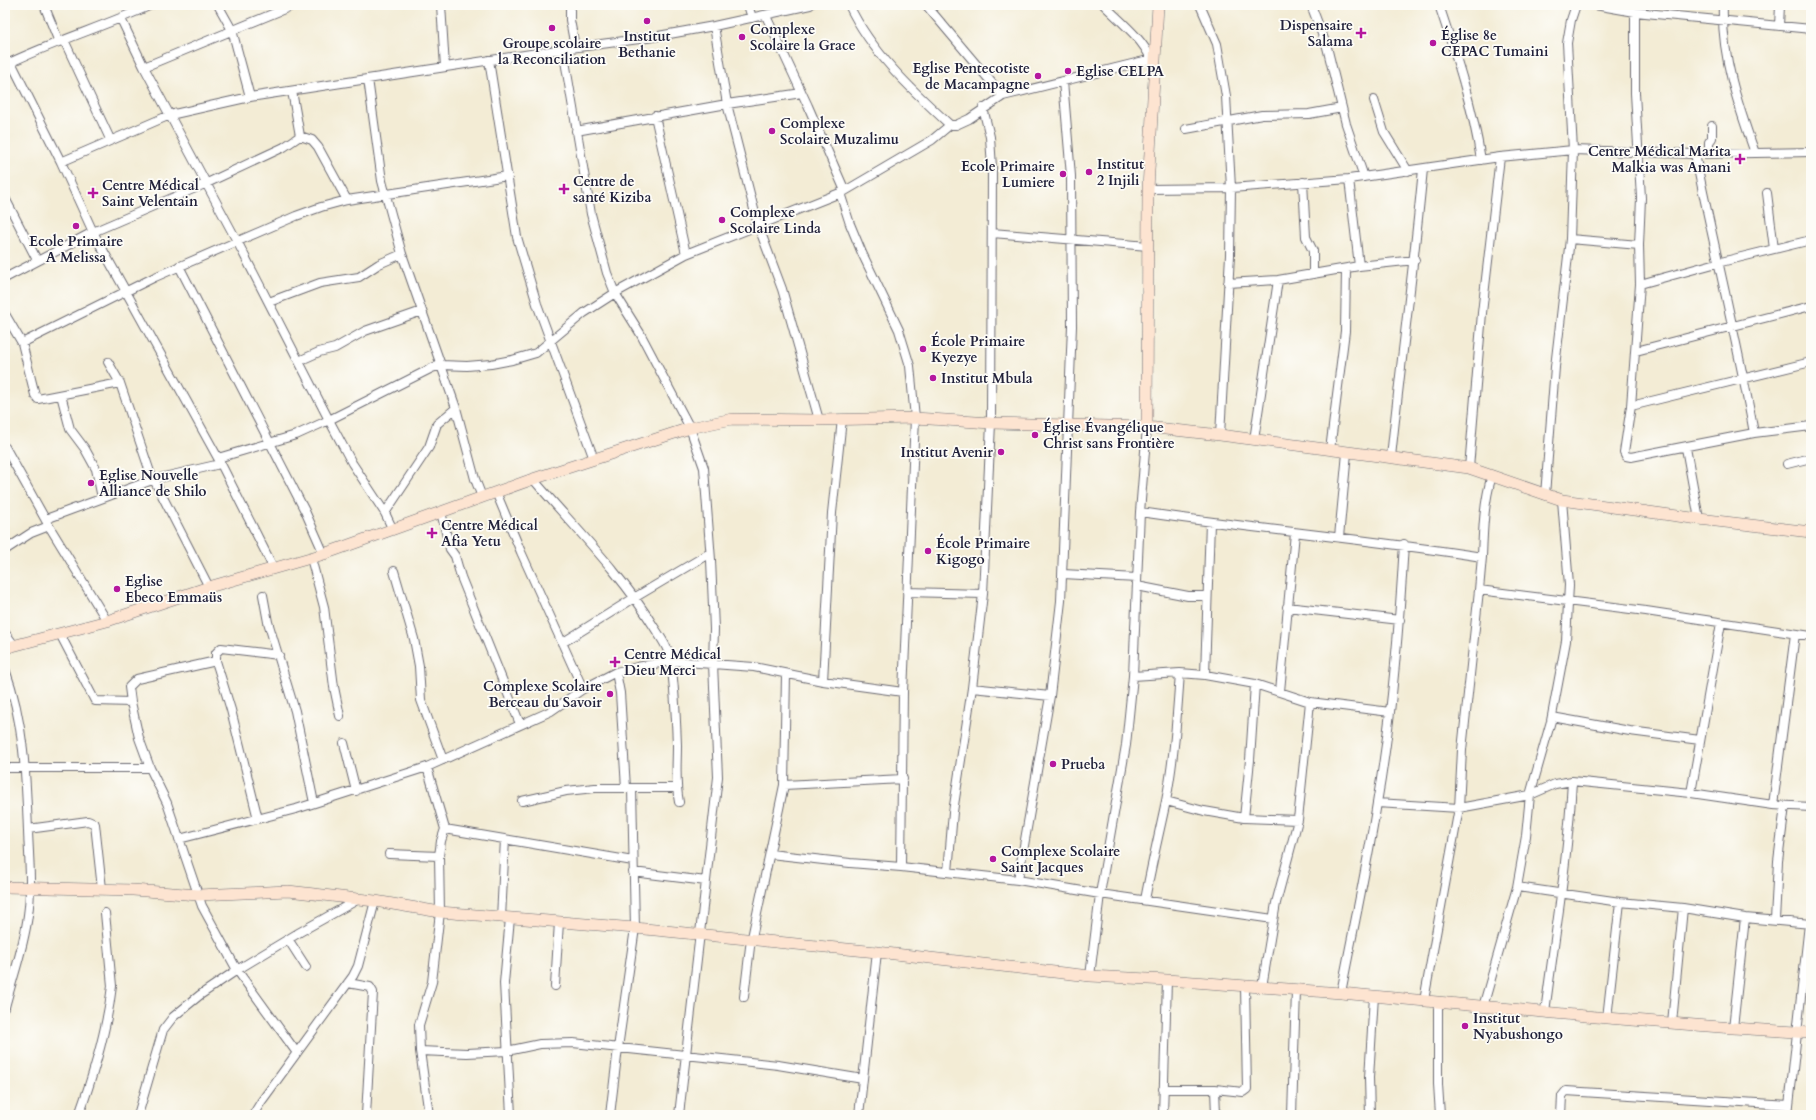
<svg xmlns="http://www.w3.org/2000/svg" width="1816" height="1120" viewBox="0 0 1816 1120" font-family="Cardo,serif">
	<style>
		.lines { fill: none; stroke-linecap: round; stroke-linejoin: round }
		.street-casing { stroke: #6b6971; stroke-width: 10 }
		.secondary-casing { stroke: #6b6971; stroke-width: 12 }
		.street { stroke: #fff; stroke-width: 8 }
		.secondary { stroke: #fde4d1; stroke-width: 11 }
		.poi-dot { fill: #b5179e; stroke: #fdfcf7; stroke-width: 1.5 }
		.labels { text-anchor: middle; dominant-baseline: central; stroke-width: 3.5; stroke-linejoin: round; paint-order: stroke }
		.poi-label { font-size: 14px; font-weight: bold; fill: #22223b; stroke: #fdfcf7; text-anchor: start }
	</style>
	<rect width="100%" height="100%" fill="#fdfcf7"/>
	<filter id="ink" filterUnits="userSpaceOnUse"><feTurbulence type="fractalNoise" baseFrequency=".025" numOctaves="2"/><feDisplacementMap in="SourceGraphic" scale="8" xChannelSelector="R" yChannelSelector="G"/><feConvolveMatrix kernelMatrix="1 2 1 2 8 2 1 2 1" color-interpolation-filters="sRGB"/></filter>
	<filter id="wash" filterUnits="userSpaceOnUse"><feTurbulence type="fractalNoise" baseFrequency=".012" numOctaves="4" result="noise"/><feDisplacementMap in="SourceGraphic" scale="16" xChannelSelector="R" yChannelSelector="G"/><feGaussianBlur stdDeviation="0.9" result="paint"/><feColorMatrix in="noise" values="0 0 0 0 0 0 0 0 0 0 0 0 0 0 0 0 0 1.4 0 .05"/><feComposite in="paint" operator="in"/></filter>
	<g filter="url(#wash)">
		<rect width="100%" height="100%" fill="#f3ecd5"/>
	</g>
	<g filter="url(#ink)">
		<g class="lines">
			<g class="street-casing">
				<path id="street" d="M44,5L59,42
					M218,5L232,30L250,97
					M441,5L445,67
					M570,5V20L575,47
					M748,5L752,18
					M849,5C871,52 912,90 950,125
					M926,5L1003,96
					M1104,5C1120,21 1142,38 1151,59
					M1200,5L1217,44L1226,96L1231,188L1230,255L1220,435
					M1311,5L1327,47L1346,124L1364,177
					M1439,5C1456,56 1473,107 1481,160
					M1595,5L1635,12L1811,29
					M1723,5C1721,56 1738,105 1755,153
					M1635,12V93L1641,198L1639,245L1640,284L1631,406L1624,452L1626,456L1631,457L1754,433L1811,426
					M766,16L808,106L845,191
					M121,19L144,67L237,241L329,420L352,463L385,513L393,530
					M714,26L727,104L758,225L782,289L819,420
					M1779,26L1780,5
					M64,40L110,139
					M563,49L591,214L607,273L615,293L640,333L690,428L704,468L711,560L714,629L713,664L718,777L679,1115
					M489,60L517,237L537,304L594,459
					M11,62L61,162L93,232L218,458L274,569
					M5,65C52,42 103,27 151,5
					M144,67L294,5
					M368,79L382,181L402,254L456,408L475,479L482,497
					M1374,100L1384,132L1408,171
					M655,116L686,254
					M1186,129L1262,115L1309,114L1342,108
					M576,131L727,104L802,93
					M300,136L312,140L318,147L347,200
					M1695,154C1714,247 1737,340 1754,433
					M1709,154V142L1712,138V126
					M61,162L170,115L250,97L563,49L647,38L714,26L810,5
					M1349,179L1359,266
					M1303,182L1306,237L1313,251V274
					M1148,189L1231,188L1349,179L1500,157L1573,150L1695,154L1811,152
					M840,193L850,224L862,253L899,330L910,366L915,418L903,692L901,867
					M1767,193L1774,249
					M5,198L37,260
					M992,233L1148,246
					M1570,239L1639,245
					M179,266L305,511L324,554
					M5,278L93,232L207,183L284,147L300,136L292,91
					M1228,283L1278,280L1359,266L1415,260
					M1640,284L1717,263L1811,240
					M269,302L320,283L359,277L379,264L402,254
					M5,314L22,343L155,277L296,216L321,207L347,200L508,176
					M22,343L35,395L38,399L120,383
					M1636,351L1811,306
					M299,361L319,352L335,348L365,331L422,311
					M108,362L120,383L150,472L209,587
					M61,395L70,429L85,449L96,469L102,498
					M1631,406L1811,362
					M1254,440L1278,280
					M5,447L49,526L107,621
					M1686,448L1699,519
					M1330,450L1345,331L1346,269
					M1391,457C1401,361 1414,265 1423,169
					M218,458L296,435L329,420L432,368L441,365L467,366L491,364L512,360L536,353L584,313L615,293L686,254L845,191L932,140L950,125H956L969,119L1003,96L1156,58
					M1787,464L1811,458
					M1469,468L1482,313L1500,157
					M533,479C574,527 621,573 654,627C661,638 670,650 671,663C675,689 676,718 677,745C677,764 675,783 679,802
					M496,492L521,552L583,689
					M1545,495L1555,367L1570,239L1573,150L1567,43L1571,20L1576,5
					M441,512L450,549L455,556L461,577L520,724
					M1140,512C1254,529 1368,539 1482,557L1479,590L1646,611L1811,636
					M385,513L429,447L437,424L456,408
					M46,519L155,479L220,464
					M1339,537L1347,453
					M5,550L31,533L49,526
					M1482,557C1483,529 1484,502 1492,475
					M311,558L324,607L334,687L340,716
					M394,571L414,639L419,666L421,700L443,760
					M1063,574L1137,578
					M1137,586L1188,596H1207
					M907,592L983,594
					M263,595L268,622L295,711L314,803
					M1287,607L1400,620
					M5,633L14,645
					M60,634L95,701L131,702L139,738L150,768
					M562,643L634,598L710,553
					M216,661L231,710L258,819
					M5,669C24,721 26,776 28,831C29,859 32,887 28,915C24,947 13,976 5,1007
					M616,672L620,693L626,788
					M1205,675L1210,522
					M1133,676L1180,673L1205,675L1255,684L1310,702L1390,712
					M823,681L832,513L842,419
					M972,688L1050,696
					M1280,691L1295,533
					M131,702L129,687L137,679L216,661V653L221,648L279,655
					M1552,717L1630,731L1700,740
					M344,743L356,791
					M427,767L445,829L441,841L439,856L440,912L432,982L419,1025L420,1051L429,1115
					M5,768H150L167,803L202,906L237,970L297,1053
					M784,785L903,779
					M1691,793L1721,623
					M522,801L566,791L595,788H676
					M1166,801L1204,811L1244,818L1298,820
					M1377,803L1459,808L1530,795L1555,784L1572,781L1691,793L1773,805L1811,807
					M1773,805L1795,634
					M1244,818L1250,760L1255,684
					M28,829L88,821L95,824L102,889
					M445,829L633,861
					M179,839L296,809L427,767L551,711L583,689L616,672L637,667L671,661L754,667L823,681L903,692
					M389,854L439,856
					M770,854L850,863L901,867L1018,880L1100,894L1273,919
					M633,872L706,881
					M948,872L953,812L972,688L983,594L991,423L992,168L990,137L983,108
					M1018,880L1050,696L1061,601L1072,326L1071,176L1063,81
					M1517,887L1620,902L1683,908L1745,918L1811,924
					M1145,900C1151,867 1159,834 1166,801C1174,759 1177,716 1180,673
					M501,918L505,839
					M510,918L504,983L511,1115
					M1775,920L1778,861L1785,806
					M288,939L306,967
					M1090,976L1100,894L1126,745L1133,676L1140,512L1147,427
					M348,983L370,987L373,992L366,1115
					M555,986L559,922
					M1262,987L1276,903L1298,820L1310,702
					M1341,993C1353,930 1367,867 1377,803C1392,718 1399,631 1404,544
					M744,997L750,947L784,785L786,674
					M1424,1000L1459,808L1462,750L1479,590
					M1438,1002V1084L1440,1115
					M1483,1007L1517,887L1526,836L1530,795L1551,721L1566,641L1569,585L1562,500
					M1545,1012C1555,935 1568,859 1572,781
					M1607,1018L1620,902
					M1672,1023L1683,908
					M1733,1028L1745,918
					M420,1051L467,1053L507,1051L540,1044L573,1043L778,1065L863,1079
					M1163,1089H1215L1243,1092L1247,1089L1245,986
					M1215,1089L1216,1115
					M79,1115C94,1073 107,1030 112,986L105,913
					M138,1115L163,1030L173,1017L200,995L237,970L300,932L359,899
					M253,1115L261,1102L353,976L358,966L375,901
					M610,1115L618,1048L635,928L632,788
					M859,1115L877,952
					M1163,1115L1167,980
					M1292,1115L1296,991
					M1370,1115L1369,1078L1374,996
					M1561,1115L1562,1096L1566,1091L1788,1105
					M1788,1115L1809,924"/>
			</g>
			<g class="secondary-casing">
				<path id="secondary" d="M1147,427L1148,189L1158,5
					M5,648L107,621L209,587L324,554L533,479L690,428L732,419L819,420L915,418L991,423L1147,427L1220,435L1469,468L1562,500L1699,519L1811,532
					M5,887L133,890L198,895L288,891L375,901L440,912L635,928L877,952L1090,976L1167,980L1341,993L1607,1018L1733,1028L1811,1033"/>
			</g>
			<use href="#street" class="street"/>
			<use href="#secondary" class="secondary"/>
		</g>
	</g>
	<g class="poi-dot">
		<circle cx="647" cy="21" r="4"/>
		<circle cx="552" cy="28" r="4"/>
		<path d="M1359 27h4v4h4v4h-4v4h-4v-4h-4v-4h4z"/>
		<circle cx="742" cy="37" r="4"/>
		<circle cx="1433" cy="43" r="4"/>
		<circle cx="1068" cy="71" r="4"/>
		<circle cx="1038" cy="76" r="4"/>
		<circle cx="772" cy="131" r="4"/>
		<path d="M1738 153h4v4h4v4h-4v4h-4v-4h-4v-4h4z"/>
		<circle cx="1089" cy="172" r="4"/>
		<circle cx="1063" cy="174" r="4"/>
		<path d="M562 183h4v4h4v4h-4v4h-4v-4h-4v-4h4z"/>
		<path d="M91 187h4v4h4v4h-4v4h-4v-4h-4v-4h4z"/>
		<circle cx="722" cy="220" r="4"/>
		<circle cx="76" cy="226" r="4"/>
		<circle cx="923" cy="349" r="4"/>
		<circle cx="933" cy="378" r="4"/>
		<circle cx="1035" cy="435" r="4"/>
		<circle cx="1001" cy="452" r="4"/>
		<circle cx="91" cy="483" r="4"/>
		<path d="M430 527h4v4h4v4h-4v4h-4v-4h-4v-4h4z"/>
		<circle cx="928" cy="551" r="4"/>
		<circle cx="117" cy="589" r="4"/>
		<path d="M613 656h4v4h4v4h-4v4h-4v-4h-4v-4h4z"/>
		<circle cx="610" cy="694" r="4"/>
		<circle cx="1053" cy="764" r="4"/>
		<circle cx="993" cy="859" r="4"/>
		<circle cx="1465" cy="1026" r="4"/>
	</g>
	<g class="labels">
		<g class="poi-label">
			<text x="1353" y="25" text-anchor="end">Dispensaire<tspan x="1353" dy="16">Salama</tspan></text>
			<text x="750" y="29">Complexe<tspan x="750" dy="16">Scolaire la Grace</tspan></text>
			<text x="1441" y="35">Église 8e<tspan x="1441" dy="16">CEPAC Tumaini</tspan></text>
			<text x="647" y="36" text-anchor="middle">Institut<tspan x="647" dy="16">Bethanie</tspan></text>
			<text x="552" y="43" text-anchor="middle">Groupe scolaire<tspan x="552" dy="16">la Reconciliation</tspan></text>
			<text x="1030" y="68" text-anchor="end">Eglise Pentecotiste<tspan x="1030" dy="16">de Macampagne</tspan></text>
			<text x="1076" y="71">Eglise CELPA</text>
			<text x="780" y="123">Complexe<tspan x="780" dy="16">Scolaire Muzalimu</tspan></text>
			<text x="1731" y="151" text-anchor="end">Centre Médical Marita<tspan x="1731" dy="16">Malkia was Amani</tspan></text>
			<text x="1097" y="164">Institut<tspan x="1097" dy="16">2 Injili</tspan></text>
			<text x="1055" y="166" text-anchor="end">Ecole Primaire<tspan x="1055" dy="16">Lumiere</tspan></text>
			<text x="573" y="181">Centre de<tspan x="573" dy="16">santé Kiziba</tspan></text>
			<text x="102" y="185">Centre Médical<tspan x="102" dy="16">Saint Velentain</tspan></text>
			<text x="730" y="212">Complexe<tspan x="730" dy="16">Scolaire Linda</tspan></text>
			<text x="76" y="241" text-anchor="middle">Ecole Primaire<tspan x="76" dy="16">A Melissa</tspan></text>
			<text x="931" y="341">École Primaire<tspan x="931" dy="16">Kyezye</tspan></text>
			<text x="941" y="378">Institut Mbula</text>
			<text x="1043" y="427">Église Évangélique<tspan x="1043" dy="16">Christ sans Frontière</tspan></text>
			<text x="993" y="452" text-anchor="end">Institut Avenir</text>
			<text x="99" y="475">Eglise Nouvelle<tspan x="99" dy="16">Alliance de Shilo</tspan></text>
			<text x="441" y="525">Centre Médical<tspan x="441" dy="16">Afia Yetu</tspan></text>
			<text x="936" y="543">École Primaire<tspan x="936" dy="16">Kigogo</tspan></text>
			<text x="125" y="581">Eglise<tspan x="125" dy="16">Ebeco Emmaüs</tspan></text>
			<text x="624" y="654">Centre Médical<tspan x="624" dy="16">Dieu Merci</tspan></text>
			<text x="602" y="686" text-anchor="end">Complexe Scolaire<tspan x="602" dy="16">Berceau du Savoir</tspan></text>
			<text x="1061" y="764">Prueba</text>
			<text x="1001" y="851">Complexe Scolaire<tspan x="1001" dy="16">Saint Jacques</tspan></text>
			<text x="1473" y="1018">Institut<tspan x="1473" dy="16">Nyabushongo</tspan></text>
		</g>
	</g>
	<rect width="1816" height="1120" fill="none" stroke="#fdfcf7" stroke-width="20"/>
</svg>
